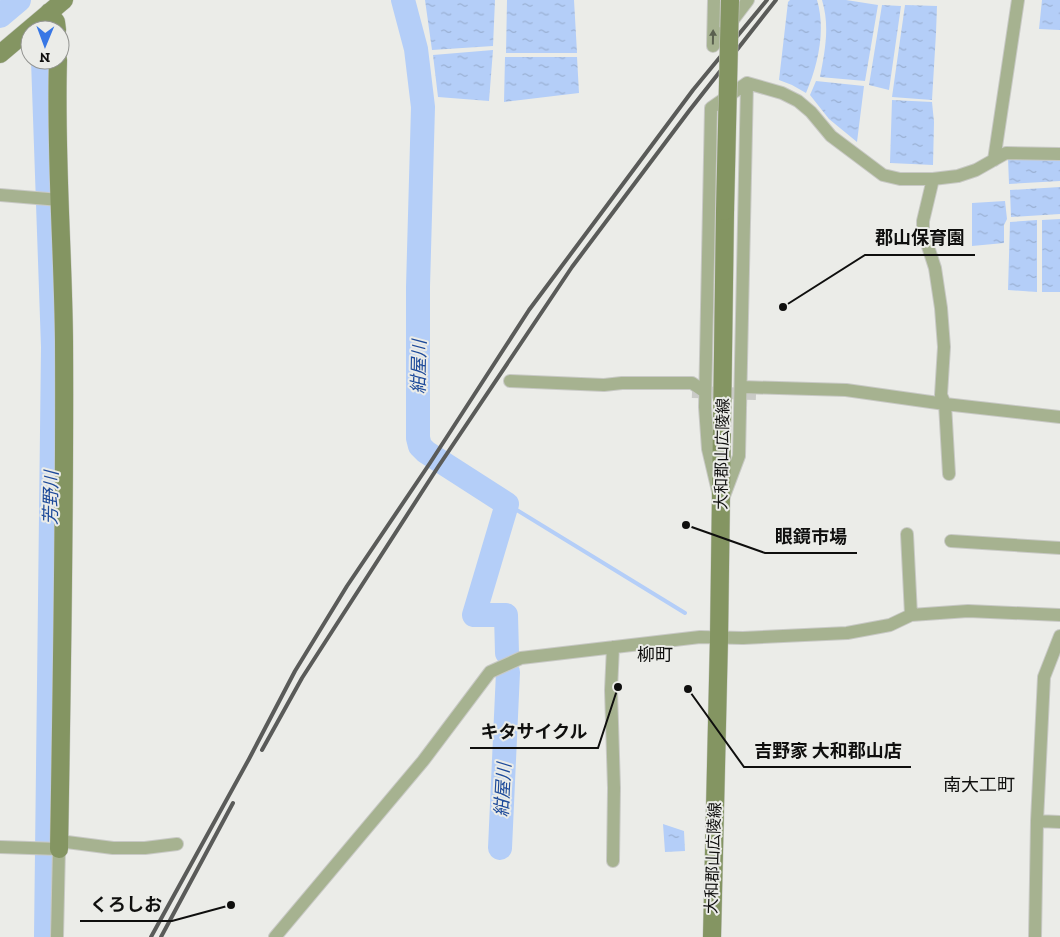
<svg xmlns="http://www.w3.org/2000/svg" width="1060" height="937" viewBox="0 0 1060 937" font-family="'Zilla Slab','Noto Sans JP',serif">
	<style>
		.water { fill: url(#water-ripples) }
		.lines { fill: none; stroke-linecap: round; stroke-linejoin: round }
		.stream { stroke: #b4cef8; stroke-width: 4 }
		.river { stroke: #b4cef8; stroke-width: 24 }
		.street-tunnel { stroke: #cacbc7; stroke-width: 12; stroke-dasharray: 12 6; stroke-linecap: butt }
		.street-casing { stroke: #c8c9c5; stroke-width: 14 }
		.secondary-casing { stroke: #c8c9c5; stroke-width: 19 }
		.street { stroke: #a6b290; stroke-width: 12 }
		.secondary { stroke: #849562; stroke-width: 18 }
		.rail { stroke: #5a5b59; stroke-width: 4 }
		.secondary-bridge-casing { stroke: #c8c9c5; stroke-width: 19; stroke-linecap: butt }
		.secondary-bridge { stroke: #849562; stroke-width: 18 }
		.oneway { fill: #5a604f }
		.labels { text-anchor: middle; dominant-baseline: central; stroke-width: 4; stroke-linejoin: round; paint-order: stroke }
		.street-label { font-size: 16px; fill: #0f0f0e; stroke: #ebece8 }
		.water-label { font-size: 18px; font-style: italic; fill: #1d4a9a; stroke: #ebece8 }
		.neighbourhood-label { font-size: 18px; fill: #0f0f0e; stroke: #ebece8 }
		.leader { fill: none; stroke: #0f0f0e; stroke-width: 2 }
		.callout-dot { fill: #0f0f0e; stroke: #ebece8; stroke-width: 2 }
		.callout-label { font-size: 18px; text-anchor: middle; font-weight: bold; fill: #0f0f0e; stroke: #ebece8; stroke-width: 4; stroke-linejoin: round; paint-order: stroke }
	</style>
	<defs>
		<pattern id="water-ripples" width="26" height="14" patternUnits="userSpaceOnUse" patternTransform="scale(1.25)"><rect width="26" height="14" fill="#b4cef8"/><path d="M2 4q2-2 4 0t4 0M15 11q2-2 4 0t4 0" fill="none" stroke="#9ab0d3"/></pattern>
	</defs>
	<rect width="100%" height="100%" fill="#ebece8"/>
	<path class="water" d="M425,0H495L493,46L432,50Z
		M507,0H574L577,53H506Z
		M790,0H817C826,30 818,65 806,93L792,85L779,80L788,2Z
		M822,0H846L878,5L865,81L820,77C825,51 830,26 822,0Z
		M1042,0H1060V30L1039,29Z
		M882,5L901,6L889,90L869,85Z
		M905,5L937,6L936,33L932,100L892,97Z
		M493,50L489,101L438,97L433,55Z
		M505,57H577L579,93L504,102Z
		M816,81L864,86L857,142L829,119L810,95Z
		M892,100L932,102L934,122L933,165L890,163Z
		M1060,157V181L1009,184L1008,158Z
		M1060,187V214L1011,217L1010,190Z
		M1005,201L1007,219L1004,225V243L972,246V203Z
		M1060,219V292H1042V220Z
		M1037,220V292L1008,290L1010,222Z
		M663,824L684,831L685,851L665,852Z"/>
	<g class="lines">
		<path class="stream" d="M507,504L685,613"/>
		<path class="river" d="M403,0L416,49L423,107L418,287V438L420,446L426,452L507,504L474,615H506L507,653
			M0,16L19,0
			M43,60L53,347L46,937
			M500,848L508,672"/>
		<path class="street-tunnel" d="M692,392L756,394"/>
		<g class="street-casing">
			<path id="street" d="M714,0L713,46L748,0
				M747,83L739,456L721,504L708,449L705,407L711,108Z
				M747,83L782,93L798,101L811,112L831,136L883,175L900,179H933
				M994,160L1018,0
				M0,195L60,200
				M510,381L604,385L622,383H692L705,392
				M742,387L846,390L945,404L1060,417
				M949,474L945,404L941,395L944,347L941,308L935,268L923,231V221L933,179L958,176L976,170L1006,153L1060,154
				M907,534L911,615
				M951,541L1060,548
				M613,647L611,690L614,788L613,861
				M1037,821L1060,822
				M59,841L113,848H145L177,844
				M0,847L59,849L57,937
				M275,937L423,761L490,672L521,658L700,637L743,638L847,633L890,625L911,615L968,611L1060,615
				M1035,937L1037,821L1044,677L1060,636"/>
		</g>
		<g class="secondary-casing">
			<path id="secondary" d="M49,12L56,22L57,30
				M0,54L64,0
				M58,60C55,154 63,247 64,341C65,510 62,680 59,849
				M712,937L719,638L725,211"/>
		</g>
		<use href="#street" class="street"/>
		<use href="#secondary" class="secondary"/>
		<path class="rail" d="M262,750L302,678L438,467L572,267L689,111L776,0
			M151,937L249,759L295,671L347,586L430,463L529,310L693,90L767,0
			M161,937L233,803"/>
		<g class="secondary-bridge-casing">
			<path id="secondary-bridge" d="M725,211L730,0"/>
		</g>
		<use href="#secondary-bridge" class="secondary-bridge"/>
	</g>
	<defs><path id="oneway-solid" d="M-6-.8H1V-3.2L6.5 0L1 3.2V.8H-6Z" transform="scale(1.25)"/></defs>
	<use class="oneway" href="#oneway-solid" transform="translate(713 37) rotate(-89)"/>
	<g class="labels">
		<g class="street-label">
			<text transform="translate(722 454) rotate(-89)">大和郡山広陵線</text>
			<text transform="translate(713 858) rotate(-88)">大和郡山広陵線</text>
		</g>
		<g class="water-label">
			<text transform="translate(419 367) rotate(-89)">紺屋川</text>
			<text transform="translate(51 498) rotate(-89)">芳野川</text>
			<text transform="translate(503 790) rotate(-87)">紺屋川</text>
		</g>
		<g class="neighbourhood-label">
			<text x="655" y="655">柳町</text>
			<text x="979" y="785">南大工町</text>
		</g>
	</g>
	<path class="leader" d="M783 307L865 255H975M686 525L765 553H857M618 687L598 748H470M688 689L744 767H911M231 905L172 921H80"/>
	<g class="callout-dot">
		<circle cx="783" cy="307" r="5"/>
		<circle cx="686" cy="525" r="5"/>
		<circle cx="618" cy="687" r="5"/>
		<circle cx="688" cy="689" r="5"/>
		<circle cx="231" cy="905" r="5"/>
	</g>
	<g class="callout-label">
		<text x="920" y="244">郡山保育園</text>
		<text x="811" y="543">眼鏡市場</text>
		<text x="534" y="738">キタサイクル</text>
		<text x="828" y="757">吉野家 大和郡山店</text>
		<text x="126" y="911">くろしお</text>
	</g>
	<g transform="translate(45 45) rotate(181)"><circle r="24" fill="#ebece8" stroke="#939491"/>
	<path d="M0-4L9 19L0 12L-9 19Z" fill="#3877e5"/>
	<text y="-8" font-size="14" font-weight="bold" text-anchor="middle" fill="#0f0f0e">N</text>
	</g>
</svg>
